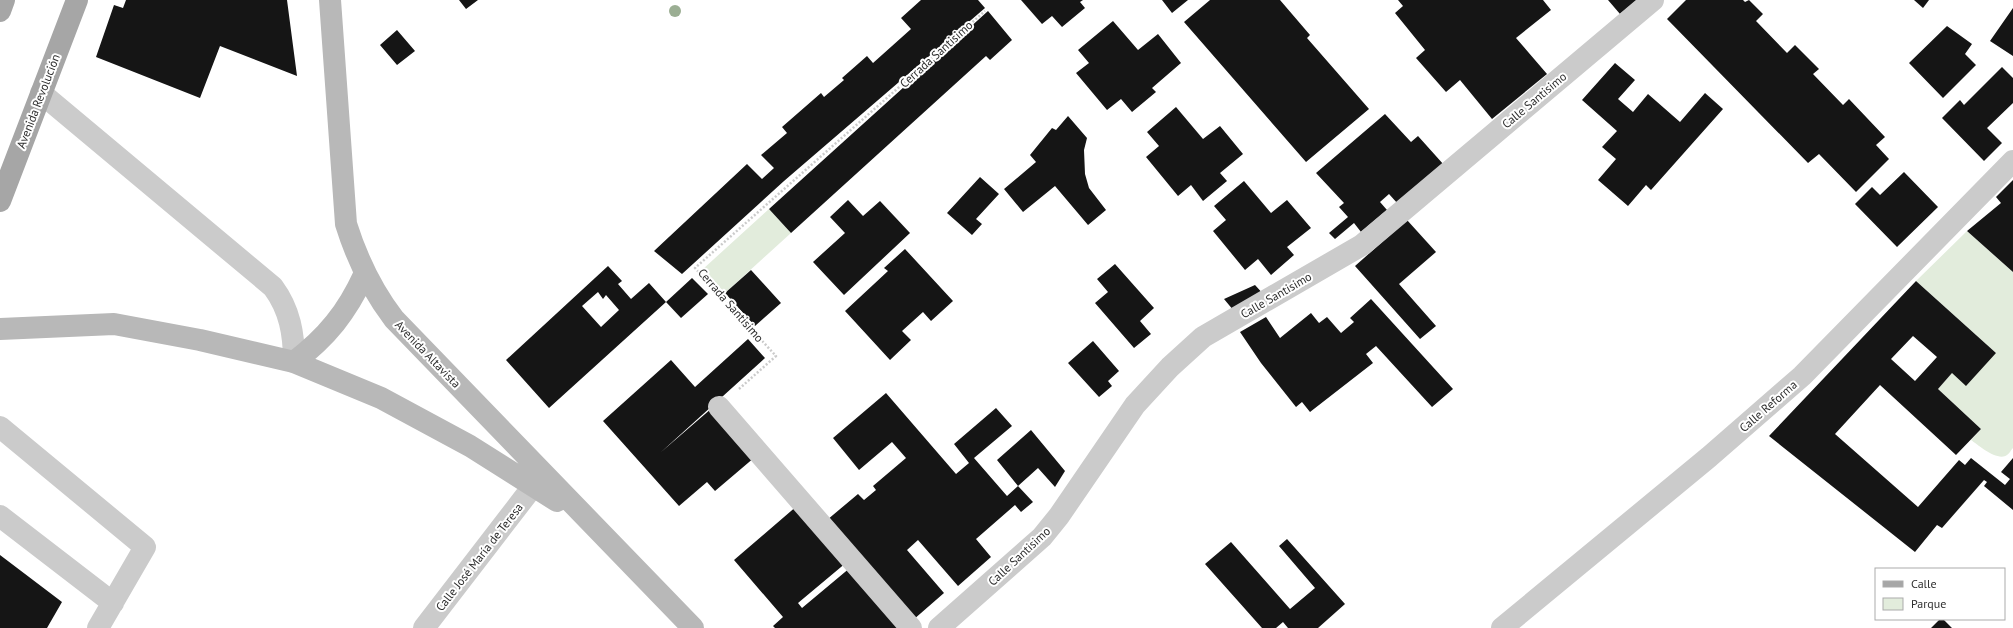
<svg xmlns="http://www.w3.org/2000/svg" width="2013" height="628" viewBox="0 0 2013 628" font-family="'PT Sans',sans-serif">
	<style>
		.green { fill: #e2ecdc }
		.building { fill: #151515; fill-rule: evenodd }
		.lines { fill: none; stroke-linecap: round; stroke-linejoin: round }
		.path { stroke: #cbcbcb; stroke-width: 2.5; stroke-dasharray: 2 2; stroke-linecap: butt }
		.street { stroke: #cbcbcb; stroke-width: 22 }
		.secondary { stroke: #b8b8b8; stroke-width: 22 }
		.primary { stroke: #a6a6a6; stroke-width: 22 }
		.tree { fill: #9bae93 }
		.labels { text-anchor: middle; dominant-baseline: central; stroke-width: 4; stroke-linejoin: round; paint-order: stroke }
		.street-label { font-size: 12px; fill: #2e2e2e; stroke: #fff }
	</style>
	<rect width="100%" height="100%" fill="#fff"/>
	<path class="green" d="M769,209L791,233L725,293L703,269Z
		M1967,231L2013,272V448C2011,450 2009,454 2007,455C1998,462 1978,445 1971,440L1981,429L1938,389L1952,373L1996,353L1916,281Z"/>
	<path class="building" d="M126,0H287L297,76L220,46L200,98L96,57L114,5L123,8Z
		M459,0H478L466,9Z
		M921,0H978L985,8L784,181L682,274L654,251L747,164L762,179L774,168L761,155L787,133L782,127L821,93L824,97L844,80L842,78L867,56L873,63L911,29L901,18Z
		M1021,0H1083L1080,2L1085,8L1062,27L1052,16L1042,24Z
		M1162,0H1188L1172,13Z
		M1210,0H1280L1310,35L1307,38L1369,109L1306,162L1184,22Z
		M1398,0H1543L1551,10L1516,38L1547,74L1492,119L1460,80L1446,92L1416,58L1425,50L1395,13L1403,6Z
		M1608,0H1637L1620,14Z
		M1686,0H1743L1745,2L1749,0L1763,14L1756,21L1787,53L1795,45L1819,69L1813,74L1843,105L1849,99L1885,137L1876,145L1889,159L1856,192L1819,154L1808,163L1667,19Z
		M1914,0H1929L1923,8Z
		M2013,8V56L1990,41Z
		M988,11L1012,40L990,60L986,56L791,233L769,209Z
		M1113,21L1138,50L1158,34L1181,63L1152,88L1156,92L1132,112L1121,99L1107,110L1076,73L1089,63L1078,50Z
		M1947,26L1972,44L1965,54L1976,65L1943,98L1909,63Z
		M397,30L415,51L397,65L380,45Z
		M1615,63L1635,80L1618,99L1633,112L1648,94L1680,122L1705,93L1723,109L1651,190L1646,185L1628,206L1598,180L1616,159L1602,147L1617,131L1582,100Z
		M2002,67L2013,78V103L1987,128L2002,143L1984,161L1942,118L1960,100L1964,105Z
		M1176,107L1203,139L1220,126L1243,154L1220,173L1227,181L1203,201L1191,185L1178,196L1146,157L1159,146L1147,132Z
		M1385,114L1411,142L1418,136L1444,165L1398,204L1389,194L1380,202L1387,210L1361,232L1354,223L1335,239L1329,233L1348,217L1339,207L1344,203L1316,173Z
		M1068,116L1087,138L1084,150L1085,174L1089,188L1106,210L1088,225L1055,186L1023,212L1004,189L1036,162L1030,155L1052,128L1056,130Z
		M1904,172L1938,207L1897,247L1855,204L1872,187L1880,195Z
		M980,177L999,194L976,219L982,224L972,235L947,213Z
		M2013,180V272L1967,231L2001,203L1996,197Z
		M1244,181L1271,213L1287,200L1311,228L1287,247L1294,255L1271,275L1258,259L1245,270L1213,231L1226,220L1214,206Z
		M848,200L863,216L880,201L910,233L844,295L813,262L845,233L830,217Z
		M1407,220L1436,252L1399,284L1436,326L1420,339L1355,266Z
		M905,249L953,301L931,321L923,312L902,331L911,340L890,360L845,311L888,271L884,268Z
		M1115,264L1154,308L1140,321L1151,334L1134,348L1095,303L1108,292L1097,279Z
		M608,266L622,281L618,284L631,299L649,283L666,302L692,278L708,294L681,318L666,302L549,408L506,360ZM598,292L603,299L606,295L619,310L601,327L582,306Z
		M751,270L781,303L755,326L725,293Z
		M1916,281L1996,353L1966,386L1952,373L1938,389L1981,429L1956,455L1880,385L1835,434L1918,507L1959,460L1965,465L1971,458L2005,485L2010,479L2001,472L2013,458V510L1984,486L1987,482L1984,480L1942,528L1937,525L1915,552L1769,436ZM1913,336L1937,357L1915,381L1891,359Z
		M1255,285L1265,296L1234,311L1224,299Z
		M1371,299L1453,389L1432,407L1376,346L1366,354L1373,363L1310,412L1302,402L1296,407L1261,363L1240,332L1266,317L1280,338L1311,313L1319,323L1327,317L1341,333L1354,322L1350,318Z
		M748,339L765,358L660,453L712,408L755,457L715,491L707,482L679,506L603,421L671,360L695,387Z
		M1093,341L1119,371L1108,381L1112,386L1099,397L1068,363Z
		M886,393L956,474L969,463L954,444L996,408L1012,426L974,458L1007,496L1018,486L997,460L1031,430L1065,471L1055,487L1038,468L1018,486L1033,502L1021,512L1015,505L976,539L991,557L958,586L918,540L907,550L944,593L913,620L827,520L858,494L864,500L876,490L873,486L906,458L892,442L859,470L833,438Z
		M798,505L847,562L798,603L802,608L851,567L904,628H775L773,626L783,617L734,560Z
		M1287,539L1345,604L1318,628H1288L1283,622L1276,628H1262L1205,564L1231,542L1290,609L1315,588L1279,546Z
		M0,555L62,602L47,628H0Z
		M1940,619H1943L1952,628H1931Z"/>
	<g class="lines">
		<path class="path" d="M739,389L776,356L695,268L985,11"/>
		<path class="street" d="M41,93L273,287C290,310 294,334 294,362
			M719,407L911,628
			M0,427L145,547L98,628
			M0,516L113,603
			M424,628L534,485
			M939,628L1042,537L1059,516L1135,405L1170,367L1203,337L1362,245L1653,0
			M1502,628L1709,457L1802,376L2013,161"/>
		<path class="secondary" d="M330,0L346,224C357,259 371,289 394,319L693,628
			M0,329L114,324L200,340L294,362L381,398L470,446L557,501
			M294,362C327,337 347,312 364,275"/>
		<path class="primary" d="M0,11L4,0
			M0,201L77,0"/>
	</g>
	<circle class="tree" cx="675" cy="11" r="6"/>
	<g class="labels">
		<g class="street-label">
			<text transform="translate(936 54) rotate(-42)">Cerrada Santisimo</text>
			<text transform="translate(1534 100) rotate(-40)">Calle Santisimo</text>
			<text transform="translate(38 101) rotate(-69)">Avenida Revolución</text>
			<text transform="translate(1276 295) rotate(-30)">Calle Santisimo</text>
			<text transform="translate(731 305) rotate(49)">Cerrada Santisimo</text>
			<text transform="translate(428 354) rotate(46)">Avenida Altavista</text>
			<text transform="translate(1768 406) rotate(-41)">Calle Reforma</text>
			<text transform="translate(1019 556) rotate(-43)">Calle Santisimo</text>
			<text transform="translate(479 557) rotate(-52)">Calle José María de Teresa</text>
		</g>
	</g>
	<rect x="1875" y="568" width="130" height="52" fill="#ffffff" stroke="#ababab"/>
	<rect x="1883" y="581" width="20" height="6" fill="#a6a6a6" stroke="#ababab"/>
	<text x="1911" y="588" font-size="12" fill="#2e2e2e">Calle</text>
	<rect x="1883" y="598" width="20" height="12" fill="#e2ecdc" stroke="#ababab"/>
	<text x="1911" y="608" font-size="12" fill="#2e2e2e">Parque</text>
</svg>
